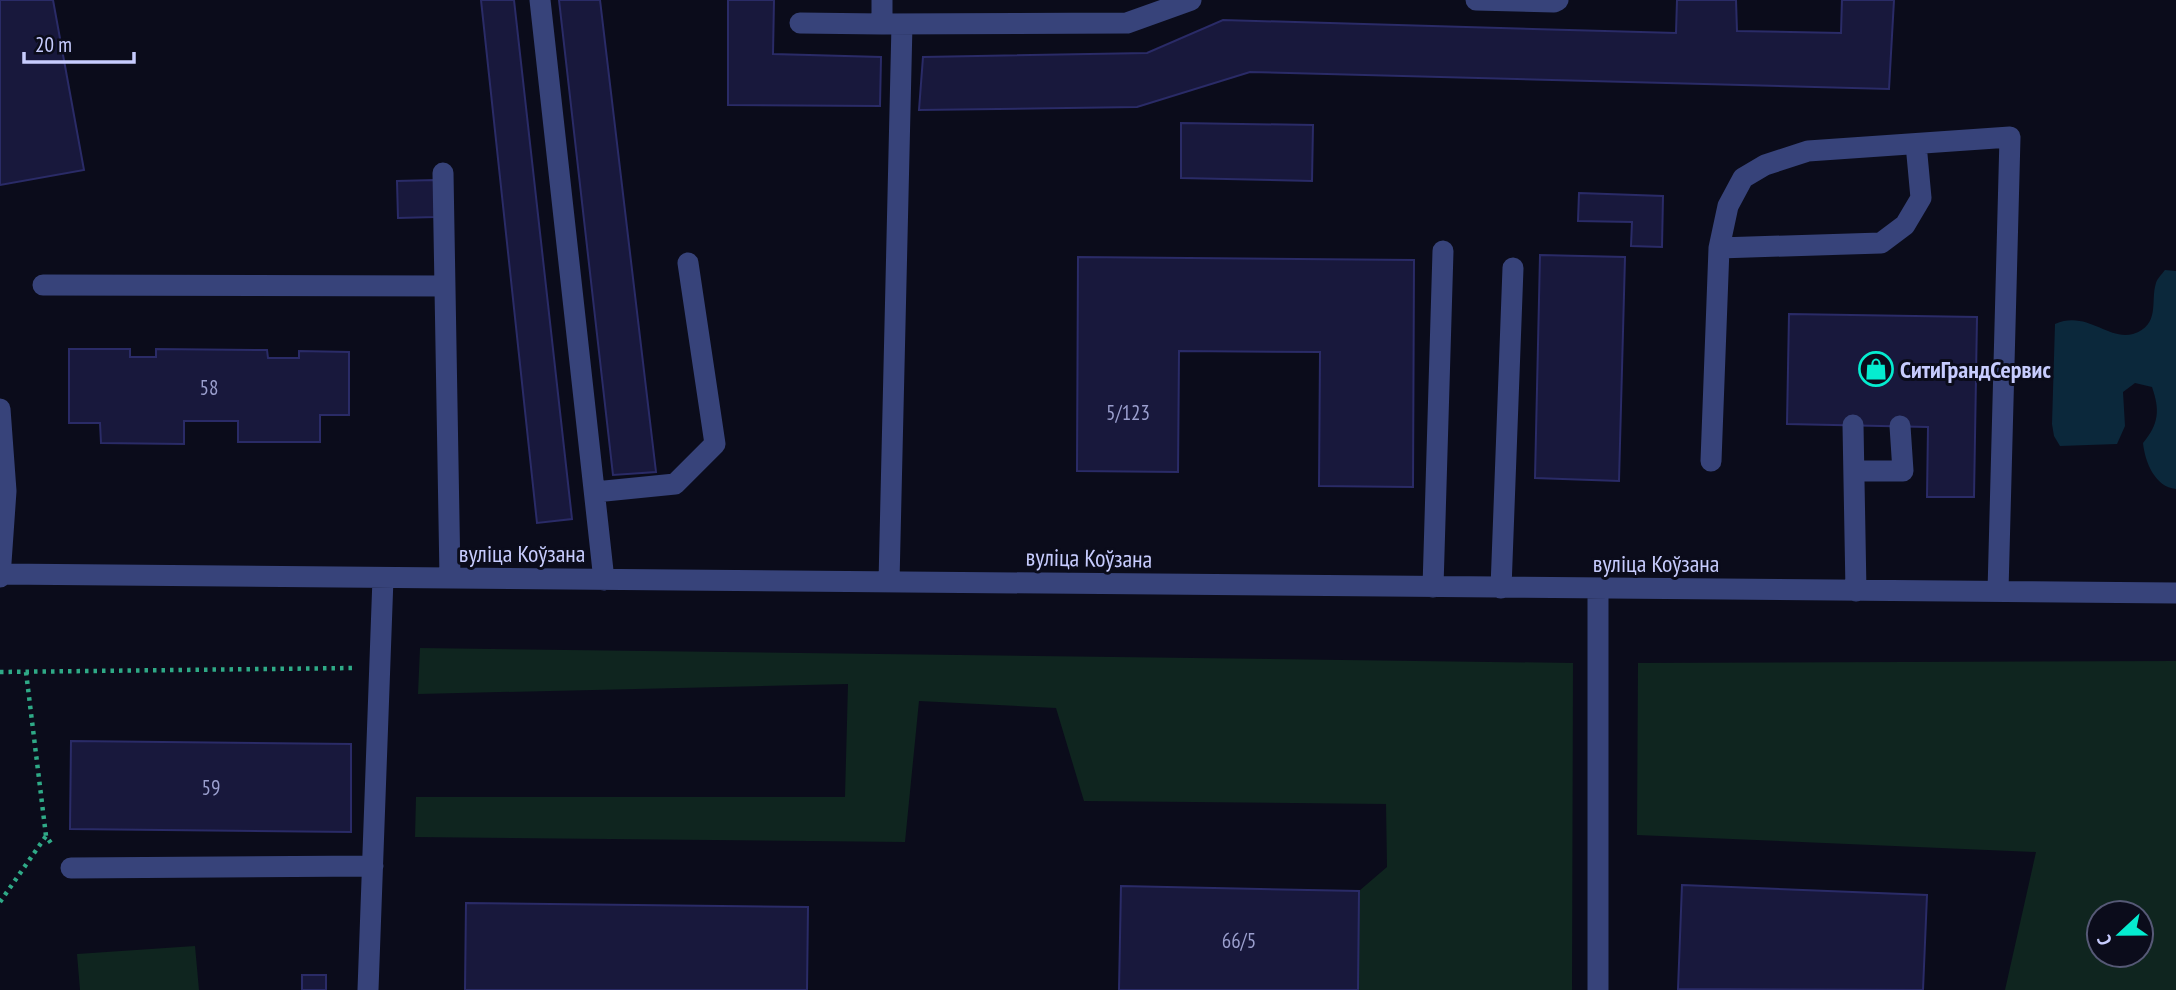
<svg xmlns="http://www.w3.org/2000/svg" width="2176" height="990" viewBox="0 0 2176 990" font-family="'PT Sans Narrow',sans-serif">
	<style>
		.green { fill: #0f251f; fill-rule: evenodd }
		.water { fill: #0b283b }
		.building { fill: #18183c; stroke: #2a2b67; stroke-width: 2 }
		.lines { fill: none; stroke-linecap: round; stroke-linejoin: round }
		.path { stroke: #2faa87; stroke-width: 4.5; stroke-dasharray: 3.5 5; stroke-linecap: butt }
		.minor { stroke: #37437a; stroke-width: 21 }
		.labels { text-anchor: middle; dominant-baseline: central; stroke-width: 6; stroke-linejoin: round; paint-order: stroke }
		.number-label { font-size: 21px; fill: #9b9fce }
		.poi-label { font-size: 24px; font-weight: bold; fill: #c7ccfe; stroke: #0b0c1b; text-anchor: start }
		.street-label { font-size: 24px; fill: #c7ccfe; stroke: #0b0c1b }
	</style>
	<rect width="100%" height="100%" fill="#0b0c1b"/>
	<path class="green" d="M420,648L1573,663L1572,990H1358L1359,891L1387,867L1386,804L1084,801L1056,708L919,701L905,842L415,837L416,797H845L848,684L418,694Z
		M2176,661V990H2005L2036,852L1637,835L1638,663ZM2099,913H2141V955H2099Z
		M195,946L199,990H80L77,954Z"/>
	<path class="water" d="M2165,270L2176,271V489C2155,487 2145,462 2143,443C2159,424 2160,410 2152,387L2135,383L2123,392L2125,426L2117,444L2060,446L2054,436L2052,424L2055,324C2087,310 2108,341 2133,334C2161,325 2150,301 2156,283C2157,279 2162,274 2165,270Z"/>
	<path class="building" d="M0,0H53L84,170L0,185Z
		M481,0H514L572,519L537,523Z
		M559,0H600L656,472L613,475Z
		M728,0H774L773,54L881,57L880,106L728,105Z
		M1677,0H1736L1737,31L1841,33L1842,0H1894L1889,89L1250,72L1137,107L919,110L923,57L1147,53L1223,20L1676,33Z
		M1181,123L1313,125L1312,181L1181,178Z
		M434,180L435,217L398,218L397,181Z
		M1579,193L1663,196L1662,247L1631,246L1632,222L1578,221Z
		M1540,255L1625,257L1619,481L1535,478Z
		M1078,257L1414,260L1413,487L1319,486L1320,352L1179,351L1178,472L1077,471Z
		M1789,314L1977,317L1974,497H1927L1928,427L1787,424Z
		M69,349H130V357H156V349L267,350L268,358H299V351L349,352V415H320V442H238V421H184V444L101,443L100,423H69Z
		M71,741L351,744V832L70,829Z
		M1682,885L1927,895L1923,990L1678,989Z
		M1121,886L1359,891L1358,990H1119Z
		M466,903L808,907L807,990H465Z
		M302,975H326V990H302Z"/>
	<g class="lines">
		<path class="path" d="M0,672L353,668
			M26,672L46,836L53,846
			M0,902L46,836"/>
		<path class="minor" d="M540,0L604,580
			M882,0V24L1127,23L1191,0
			M1476,0L1554,2L1558,0
			M800,23L882,24
			M443,173L450,578
			M1719,248L1881,243L1905,225L1921,198L1916,144
			M43,285L445,286
			M0,409L6,491L0,577
			M1853,425L1856,591
			M1711,461L1719,248L1728,206L1743,178L1765,165L1808,151L2010,137L1998,591
			M1854,471H1903L1900,426
			M595,492L675,484L715,444L688,263
			M0,574L2176,593
			M889,582L902,24
			M1433,587L1443,251
			M1501,588L1513,268
			M1598,589V990
			M71,868L373,866
			M368,990L383,578"/>
	</g>
	<defs>
		<g id="shop-ring" transform="scale(1.75)"><circle r="9.5" fill="#0b0c1b" stroke="#05ecd0" stroke-width="1.5"/><path d="M-5-2.5h2.3a2.7 3.5 0 0 1 5.4 0H5L5.5 6h-11ZM-1.5-2.5h3a1.5 2.3 0 0 0-3 0Z" fill="#05ecd0"/></g>
	</defs>
	<g fill-rule="evenodd">
		<use href="#shop-ring" x="1876" y="369"/>
	</g>
	<g class="labels">
		<g class="number-label">
			<text x="209" y="387">58</text>
			<text x="1128" y="412">5/123</text>
			<text x="211" y="787">59</text>
			<text x="1239" y="940">66/5</text>
		</g>
		<g class="poi-label">
			<text x="1900" y="369">СитиГрандСервис</text>
		</g>
		<g class="street-label">
			<text x="522" y="553">вуліца Коўзана</text>
			<text transform="translate(1089 558) rotate(1)">вуліца Коўзана</text>
			<text x="1656" y="563">вуліца Коўзана</text>
		</g>
	</g>
	<g transform="translate(2120 934) rotate(248)"><circle r="33" fill="#0b0c1b" stroke="#565976" stroke-width="2"/>
	<path d="M0-5L12 26L0 18L-12 26Z" fill="#05ecd0"/>
	<text y="-10" font-size="19" font-weight="bold" text-anchor="middle" fill="#c7ccfe">С</text>
	</g>
	<path d="M24 52v10h110v-10" fill="none" stroke="#c7ccfe" stroke-width="3.5"/>
	<text x="35" y="52" font-size="21" fill="#c7ccfe" stroke="#0b0c1b" stroke-width="5" paint-order="stroke">20 m</text>
</svg>
